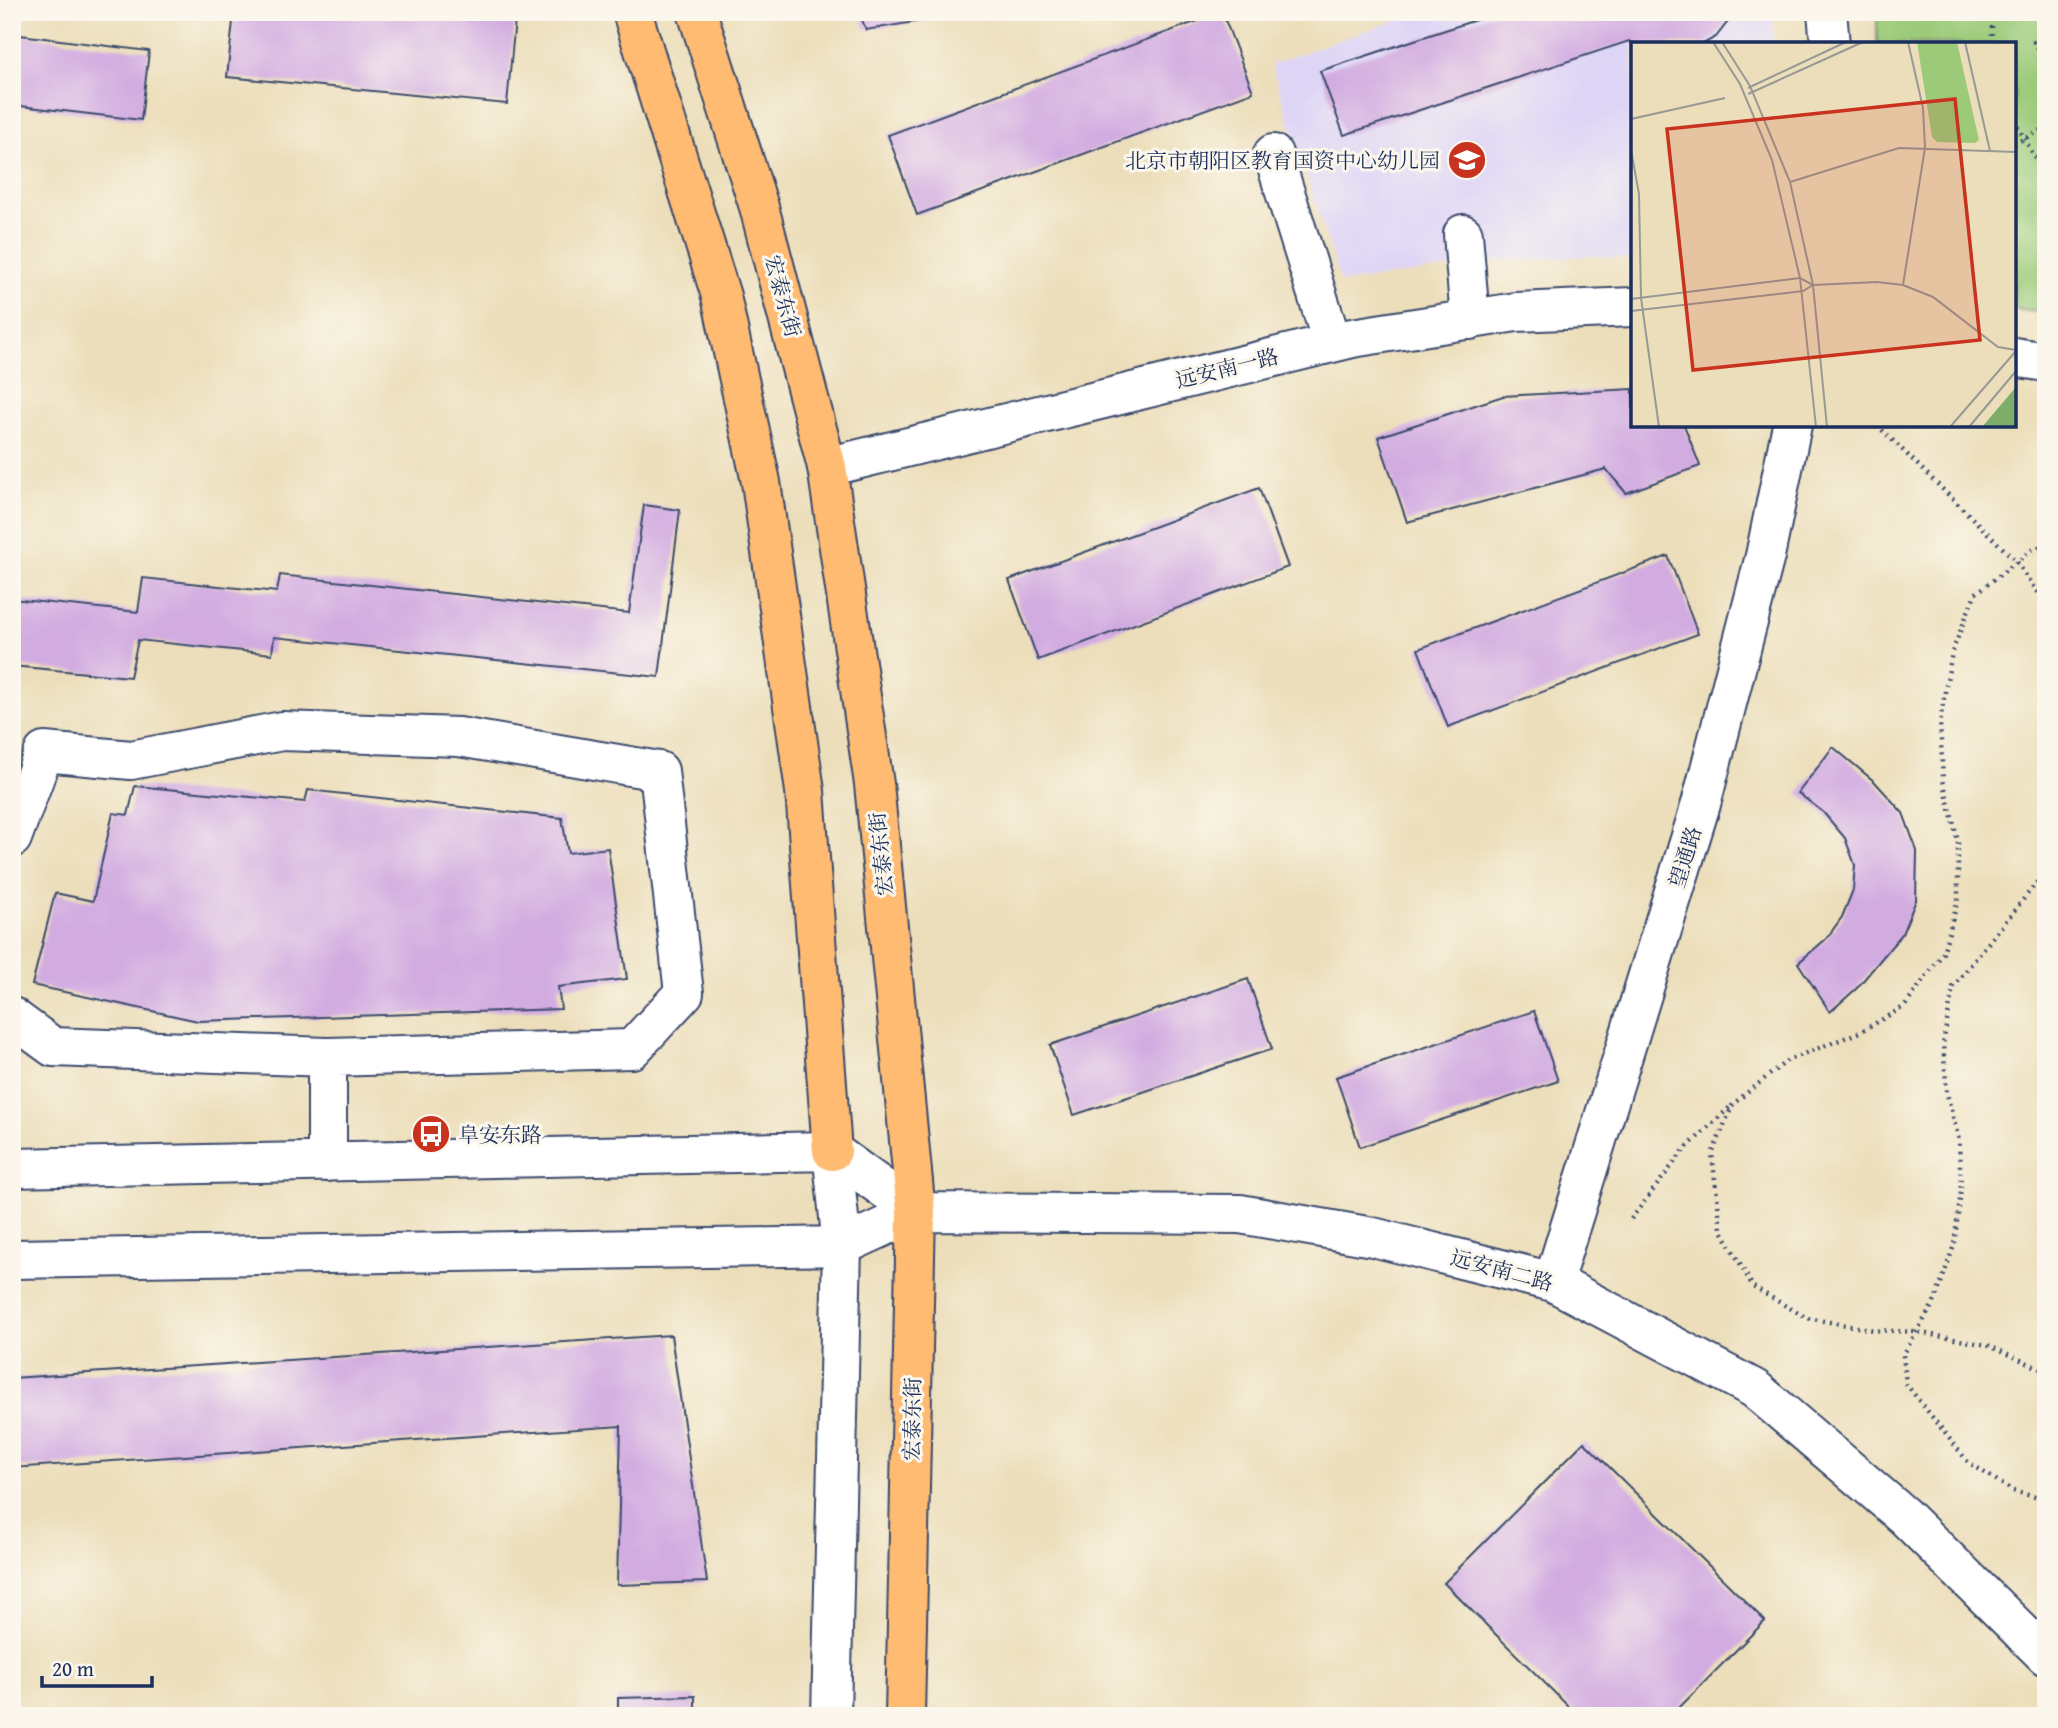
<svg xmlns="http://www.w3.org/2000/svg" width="2058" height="1728" viewBox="0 0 2058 1728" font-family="'Gentium Book Plus','Noto Serif SC',serif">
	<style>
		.built { fill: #ded5f6 }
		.green { fill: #9cca79; stroke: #5c7c6c; stroke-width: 2 }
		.building { fill: #d2ace1 }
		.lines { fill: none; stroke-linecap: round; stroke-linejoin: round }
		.minor-casing { stroke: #3a496c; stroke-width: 42 }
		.major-casing { stroke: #3a496c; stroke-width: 42 }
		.path { stroke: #3a496c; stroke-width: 4.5; stroke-dasharray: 2 5; stroke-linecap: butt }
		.minor { stroke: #fff; stroke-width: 38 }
		.major { stroke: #ffbb71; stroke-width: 38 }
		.labels { text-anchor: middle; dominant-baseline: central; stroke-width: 6; stroke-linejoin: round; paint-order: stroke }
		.poi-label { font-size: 21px; fill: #1b2f5e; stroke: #fbf7ec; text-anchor: end }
		.street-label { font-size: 21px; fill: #1b2f5e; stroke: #fbf7ec }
		.inset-road { fill: none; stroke: #989895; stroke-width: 2 }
		.view { fill: #c8321e; fill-opacity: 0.15; stroke: #c8321e; stroke-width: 3.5 }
		.inset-edge { fill: none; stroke: #1b2f5e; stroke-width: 3.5 }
	</style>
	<rect width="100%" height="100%" fill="#fbf7ec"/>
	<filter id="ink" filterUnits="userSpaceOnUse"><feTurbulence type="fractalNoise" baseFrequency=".0143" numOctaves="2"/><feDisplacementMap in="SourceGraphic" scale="14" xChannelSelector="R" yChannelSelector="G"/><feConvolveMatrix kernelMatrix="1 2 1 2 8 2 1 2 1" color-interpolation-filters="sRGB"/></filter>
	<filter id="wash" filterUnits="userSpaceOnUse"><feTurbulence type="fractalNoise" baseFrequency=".00686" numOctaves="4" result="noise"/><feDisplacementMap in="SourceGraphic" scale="28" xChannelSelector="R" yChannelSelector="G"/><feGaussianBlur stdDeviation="1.57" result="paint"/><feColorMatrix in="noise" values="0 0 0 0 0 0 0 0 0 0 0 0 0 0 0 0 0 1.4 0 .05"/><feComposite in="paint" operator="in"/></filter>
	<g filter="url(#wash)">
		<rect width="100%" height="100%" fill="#ecdeba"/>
		<path class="built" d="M1420,12H1773V44H1633V259L1592,256L1498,261L1341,283L1271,64Z"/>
		<path class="green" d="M1877,12H2046V313L2014,309V44H1877Z"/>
		<g id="blocks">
			<path class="building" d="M234,12H439L515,20L507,104L227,77Z
				M859,12H964V14L866,30Z
				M1222,12L1253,92L917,215L888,135Z
				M1500,12H1732L1730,19L1716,37L1703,44H1634L1629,41L1344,135L1320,71Z
				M12,34L149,51L141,120L12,105Z
				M1633,389V425H1684L1700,466L1626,493L1606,469L1407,522L1378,437L1503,396Z
				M1259,488L1288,567L1038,660L1009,580Z
				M644,505L680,510L659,677L274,637L272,654L138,640L130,677L12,666V599L138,612L143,578L277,592L280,575L629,613Z
				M1668,556L1698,634L1448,727L1418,649Z
				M1833,747L1875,782L1903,813L1917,851L1916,900L1902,934L1857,988L1830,1012L1798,963L1826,939L1842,917L1853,890L1855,865L1845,838L1823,812L1798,793Z
				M135,786L305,802L308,790L562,818L568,853L608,848L627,979L558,987L561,1009L198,1021L32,985L55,893L93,901L113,813L128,815Z
				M1248,979L1272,1049L1074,1115L1050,1045Z
				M1534,1011L1558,1081L1360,1147L1336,1077Z
				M671,1335L707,1582L617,1585L621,1426L12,1468V1378Z
				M1584,1442L1765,1621L1671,1716H1578L1444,1583Z
				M695,1696V1716H618V1698Z"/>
		</g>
	</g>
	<g filter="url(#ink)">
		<use href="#blocks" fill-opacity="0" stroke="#3a496c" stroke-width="2"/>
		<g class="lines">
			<g class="minor-casing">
				<path id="minor" d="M1827,12L1830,44
					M1273,154L1332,342
					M1463,234L1470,320
					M2014,357L2046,362
					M827,467L1352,338L1516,312L1633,307
					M12,838L44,752L131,760L282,731L459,737L659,771L684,993L632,1049L327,1057L53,1047L12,1017
					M327,1162V1057
					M12,1168L832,1151L916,1212
					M12,1259L842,1246L916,1212L1240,1214L1373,1237L1553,1282L1755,1389L1904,1516L2046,1656
					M1553,1282L1701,804L1765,556L1792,425
					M831,1716L842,1246L832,1151"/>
			</g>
			<g class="major-casing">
				<path id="major" d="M632,12L721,296L761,482L805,791L832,1151
					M697,12L759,207L827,467L874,784L916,1212L905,1716"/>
			</g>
			<path class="path" d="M1992,12V44
				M2046,33L2034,42L2046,64
				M2014,120L2046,177
				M2014,144L2046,127
				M1877,425L2017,562L2046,606
				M2046,544L2032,550L1975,594L1952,652L1940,721L1943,780L1958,842V900L1943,953L1905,1006L1860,1032L1788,1060L1733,1104L1712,1154L1721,1229L1753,1287L1807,1318L1874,1330L1916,1332L1987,1345L2046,1371
				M2046,871L1953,987L1943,1044L1947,1094L1959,1140L1961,1192L1954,1245L1935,1301L1903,1355L1906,1384L1968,1462L2013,1491L2046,1500
				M1631,1219L1684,1150L1730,1107"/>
			<use href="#minor" class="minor"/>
			<use href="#major" class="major"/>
		</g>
	</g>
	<defs>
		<g id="school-disc" transform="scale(2.0125)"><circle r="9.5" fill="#c8321e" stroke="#fbf7ec"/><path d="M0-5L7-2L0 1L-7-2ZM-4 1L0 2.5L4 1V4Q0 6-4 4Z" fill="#fff"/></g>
		<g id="bus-disc" transform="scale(2.0125)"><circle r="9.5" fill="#c8321e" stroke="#fbf7ec"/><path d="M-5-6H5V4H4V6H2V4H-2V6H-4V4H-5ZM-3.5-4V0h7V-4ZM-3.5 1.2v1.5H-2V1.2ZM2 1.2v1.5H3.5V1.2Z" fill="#fff"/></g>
	</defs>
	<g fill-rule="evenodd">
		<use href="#school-disc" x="1467" y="160"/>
		<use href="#bus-disc" x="431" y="1134"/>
	</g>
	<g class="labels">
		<g class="poi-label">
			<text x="1440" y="160">北京市朝阳区教育国资中心幼儿园</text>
			<text x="458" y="1134" text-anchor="start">阜安东路</text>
		</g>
		<g class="street-label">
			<text transform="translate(783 296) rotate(75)">宏泰东街</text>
			<text transform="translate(1227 368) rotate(-14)">远安南一路</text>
			<text transform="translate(881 854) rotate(-96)">宏泰东街</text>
			<text transform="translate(1685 857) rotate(-73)">望通路</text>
			<text transform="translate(1502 1270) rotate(15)">远安南二路</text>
			<text transform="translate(912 1419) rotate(-89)">宏泰东街</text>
		</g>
	</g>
	<g transform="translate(1631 42)">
		<rect width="385" height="385" fill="#ecdeba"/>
		<path d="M326,0L348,98L344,101L306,100L301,95L286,0Z" fill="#9cca79"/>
		<path d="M385,345V385H351Z" fill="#7dae69"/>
		<path class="inset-road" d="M82,0L109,42L141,118L169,236M91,0L119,44L159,140L182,243L196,385M334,0L359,109M117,46L215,0M117,52L232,0M0,77L94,56M0,108L8,152L10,256L28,385M159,140L268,106L385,110M169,236L185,385M272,243L294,106L292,66L277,0M0,257L169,236L182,243M0,269L172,249L182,243L246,240L272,243L302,255L367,305L385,308M319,385L385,309M338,385L385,329"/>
		<path class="view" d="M324,57L349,298L62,328L36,87Z"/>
		<rect width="385" height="385" class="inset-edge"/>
	</g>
	<rect width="2058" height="1728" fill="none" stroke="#fbf7ec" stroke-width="42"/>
	<path d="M42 1676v10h110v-10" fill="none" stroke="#1b2f5e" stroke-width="3.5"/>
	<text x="52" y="1676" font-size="21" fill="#1b2f5e" stroke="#fbf7ec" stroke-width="5" paint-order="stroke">20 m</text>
</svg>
